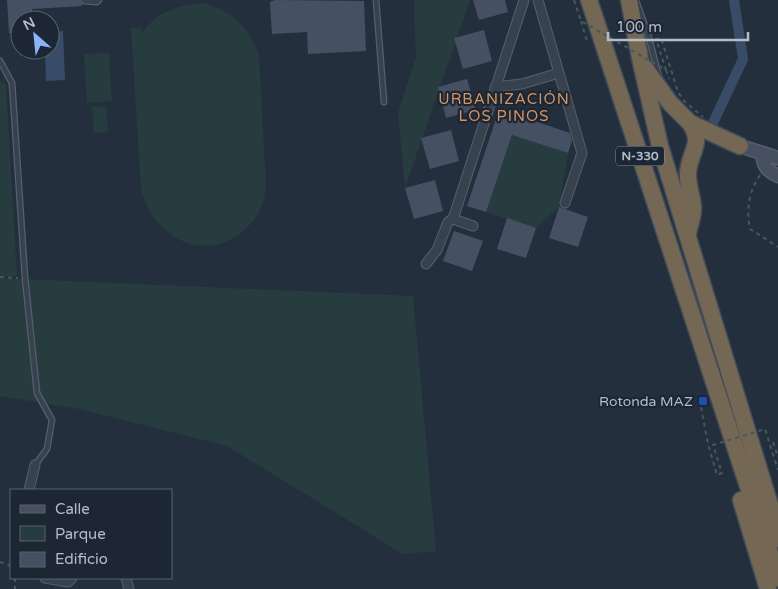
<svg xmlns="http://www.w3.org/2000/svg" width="778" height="589" viewBox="0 0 778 589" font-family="'Varela Round',sans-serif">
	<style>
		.green { fill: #263c3f }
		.water { fill: #394c67 }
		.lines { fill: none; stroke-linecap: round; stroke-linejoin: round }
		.canal { stroke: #394c67; stroke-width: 10 }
		.building { fill: #455162 }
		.lane-casing { stroke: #565f6c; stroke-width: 7 }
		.street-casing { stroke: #565f6c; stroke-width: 11 }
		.secondary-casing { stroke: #565f6c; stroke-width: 15 }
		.highway-casing { stroke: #434c59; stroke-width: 19 }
		.path { stroke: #44595c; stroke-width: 2; stroke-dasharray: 4 4; stroke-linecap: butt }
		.lane { stroke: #38414e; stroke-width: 4.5 }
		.street { stroke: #38414e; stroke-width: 9 }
		.secondary { stroke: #465061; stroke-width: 12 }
		.highway { stroke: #746855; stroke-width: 16 }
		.path-bridge { stroke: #44595c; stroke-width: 2; stroke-dasharray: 4 4; stroke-linecap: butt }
		.transit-dot { fill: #1a4fb4; stroke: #1d2633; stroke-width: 2 }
		.labels { text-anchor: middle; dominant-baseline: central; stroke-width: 4.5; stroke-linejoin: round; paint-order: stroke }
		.shield { fill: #1d2633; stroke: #878f9c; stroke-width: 1 }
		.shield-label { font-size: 12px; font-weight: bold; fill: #b4bcc9 }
		.poi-label { font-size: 14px; fill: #b4bcc9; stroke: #1d2633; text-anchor: end }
		.neighbourhood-label { font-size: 15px; letter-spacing: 1px; fill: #d59563; stroke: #1d2633 }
	</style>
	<rect width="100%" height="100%" fill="#242f3e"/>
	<path class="green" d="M414,0H470L405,188L398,113L416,57Z
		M204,3C233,12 248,26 259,54L266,187C264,207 255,223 238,235C197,263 152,233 141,189L131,28L142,27V33C157,11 179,5 204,3Z
		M109,53L112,101L87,103L84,54Z
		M0,82L6,84L17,276L0,277Z
		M106,106L108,132L94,133L92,107Z
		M512,135L568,153L559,207L536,228L486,212Z
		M0,278L413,296L436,551L403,554L227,446L79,409L0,396Z"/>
	<path class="water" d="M63,31L65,80L46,81L45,50H50V32Z"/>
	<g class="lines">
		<path class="canal" d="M712,125L743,59L734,0"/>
	</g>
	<path class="building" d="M7,0H80L82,6L32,9L33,20H20V33H9Z
		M275,0L364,1L366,51L308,54L307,32L272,34L270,2Z
		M473,0H505L508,12L479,20Z
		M484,30L492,61L463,69L454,38Z
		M467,79L476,110L446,118L438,87Z
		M513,114L570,133L572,141L568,153L512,135L486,212L467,206L497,116L510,120Z
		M451,130L459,161L430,169L421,138Z
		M435,180L443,211L414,219L405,188Z
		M559,207L588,217L578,247L549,238Z
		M507,218L536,228L526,258L497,249Z
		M454,231L483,241L472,271L443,261Z"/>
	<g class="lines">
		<g class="lane-casing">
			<path id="lane" d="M84,0V1L97,2L99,0
				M376,0L384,102
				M636,1L648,34L659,77
				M0,61L12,83L25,278L37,393L52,420L47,449L35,465"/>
		</g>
		<g class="street-casing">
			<path id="street" d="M559,73L582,153L565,203
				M495,87L522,84L559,73L538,0
				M473,226L453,219L524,0
				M426,264L437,250L448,222L453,219
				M29,490L35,465
				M45,578L68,582L72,578
				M126,578L129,589"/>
		</g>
		<g class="secondary-casing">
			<path id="secondary" d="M740,146L778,158
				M763,153C762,165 767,171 778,176"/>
		</g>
		<g class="highway-casing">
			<path id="highway" d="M589,0L778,578
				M629,0L640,58L660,146L773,515L778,539
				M646,69L670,103L690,123L740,146
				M688,234C689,226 694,215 693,207C692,196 688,186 688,176C687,154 705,145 690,123
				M741,500L768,589"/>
		</g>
		<path class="path" d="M581,21L587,41
			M666,70L669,79
			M760,175C749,191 746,210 750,229L778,247
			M0,277L18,278
			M773,442L778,457
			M0,562L11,566
			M15,578V589"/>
		<use href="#lane" class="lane"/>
		<use href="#street" class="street"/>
		<use href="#secondary" class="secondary"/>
		<use href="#highway" class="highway"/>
		<path class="path-bridge" d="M574,0L581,21L666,70L656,39L661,38L678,92L684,101L703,117
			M701,407L708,444L717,475L722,473L713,445L765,429L778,470"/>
	</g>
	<rect class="transit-dot" x="698" y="396" width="10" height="10" rx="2.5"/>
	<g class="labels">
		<rect class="shield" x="616" y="146.5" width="48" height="19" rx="4"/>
		<g class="shield-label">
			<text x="640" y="156">N-330</text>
		</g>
		<g class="poi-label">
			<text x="693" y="401">Rotonda MAZ</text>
		</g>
		<g class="neighbourhood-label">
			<text x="504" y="99">URBANIZACIÓN<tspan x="504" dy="17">LOS PINOS</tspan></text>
		</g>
	</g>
	<rect x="10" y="489" width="162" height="90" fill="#1d2633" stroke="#59626f"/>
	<rect x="20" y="505" width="25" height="8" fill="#465061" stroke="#59626f"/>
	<text x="55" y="514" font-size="15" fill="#b4bcc9">Calle</text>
	<rect x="20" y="526" width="25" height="15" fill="#263c3f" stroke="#59626f"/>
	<text x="55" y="539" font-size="15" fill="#b4bcc9">Parque</text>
	<rect x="20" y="552" width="25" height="15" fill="#455162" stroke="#59626f"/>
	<text x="55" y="564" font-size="15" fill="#b4bcc9">Edificio</text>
	<g transform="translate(35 35) rotate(333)"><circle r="24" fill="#1d2633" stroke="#59626f"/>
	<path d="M0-4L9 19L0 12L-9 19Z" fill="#8ab4f8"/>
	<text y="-8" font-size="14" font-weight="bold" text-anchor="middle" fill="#b4bcc9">N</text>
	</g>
	<path d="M608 32v8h140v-8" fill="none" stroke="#b4bcc9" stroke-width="2.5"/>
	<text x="616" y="32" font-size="15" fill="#b4bcc9" stroke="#1d2633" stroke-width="4" paint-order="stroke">100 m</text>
</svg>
